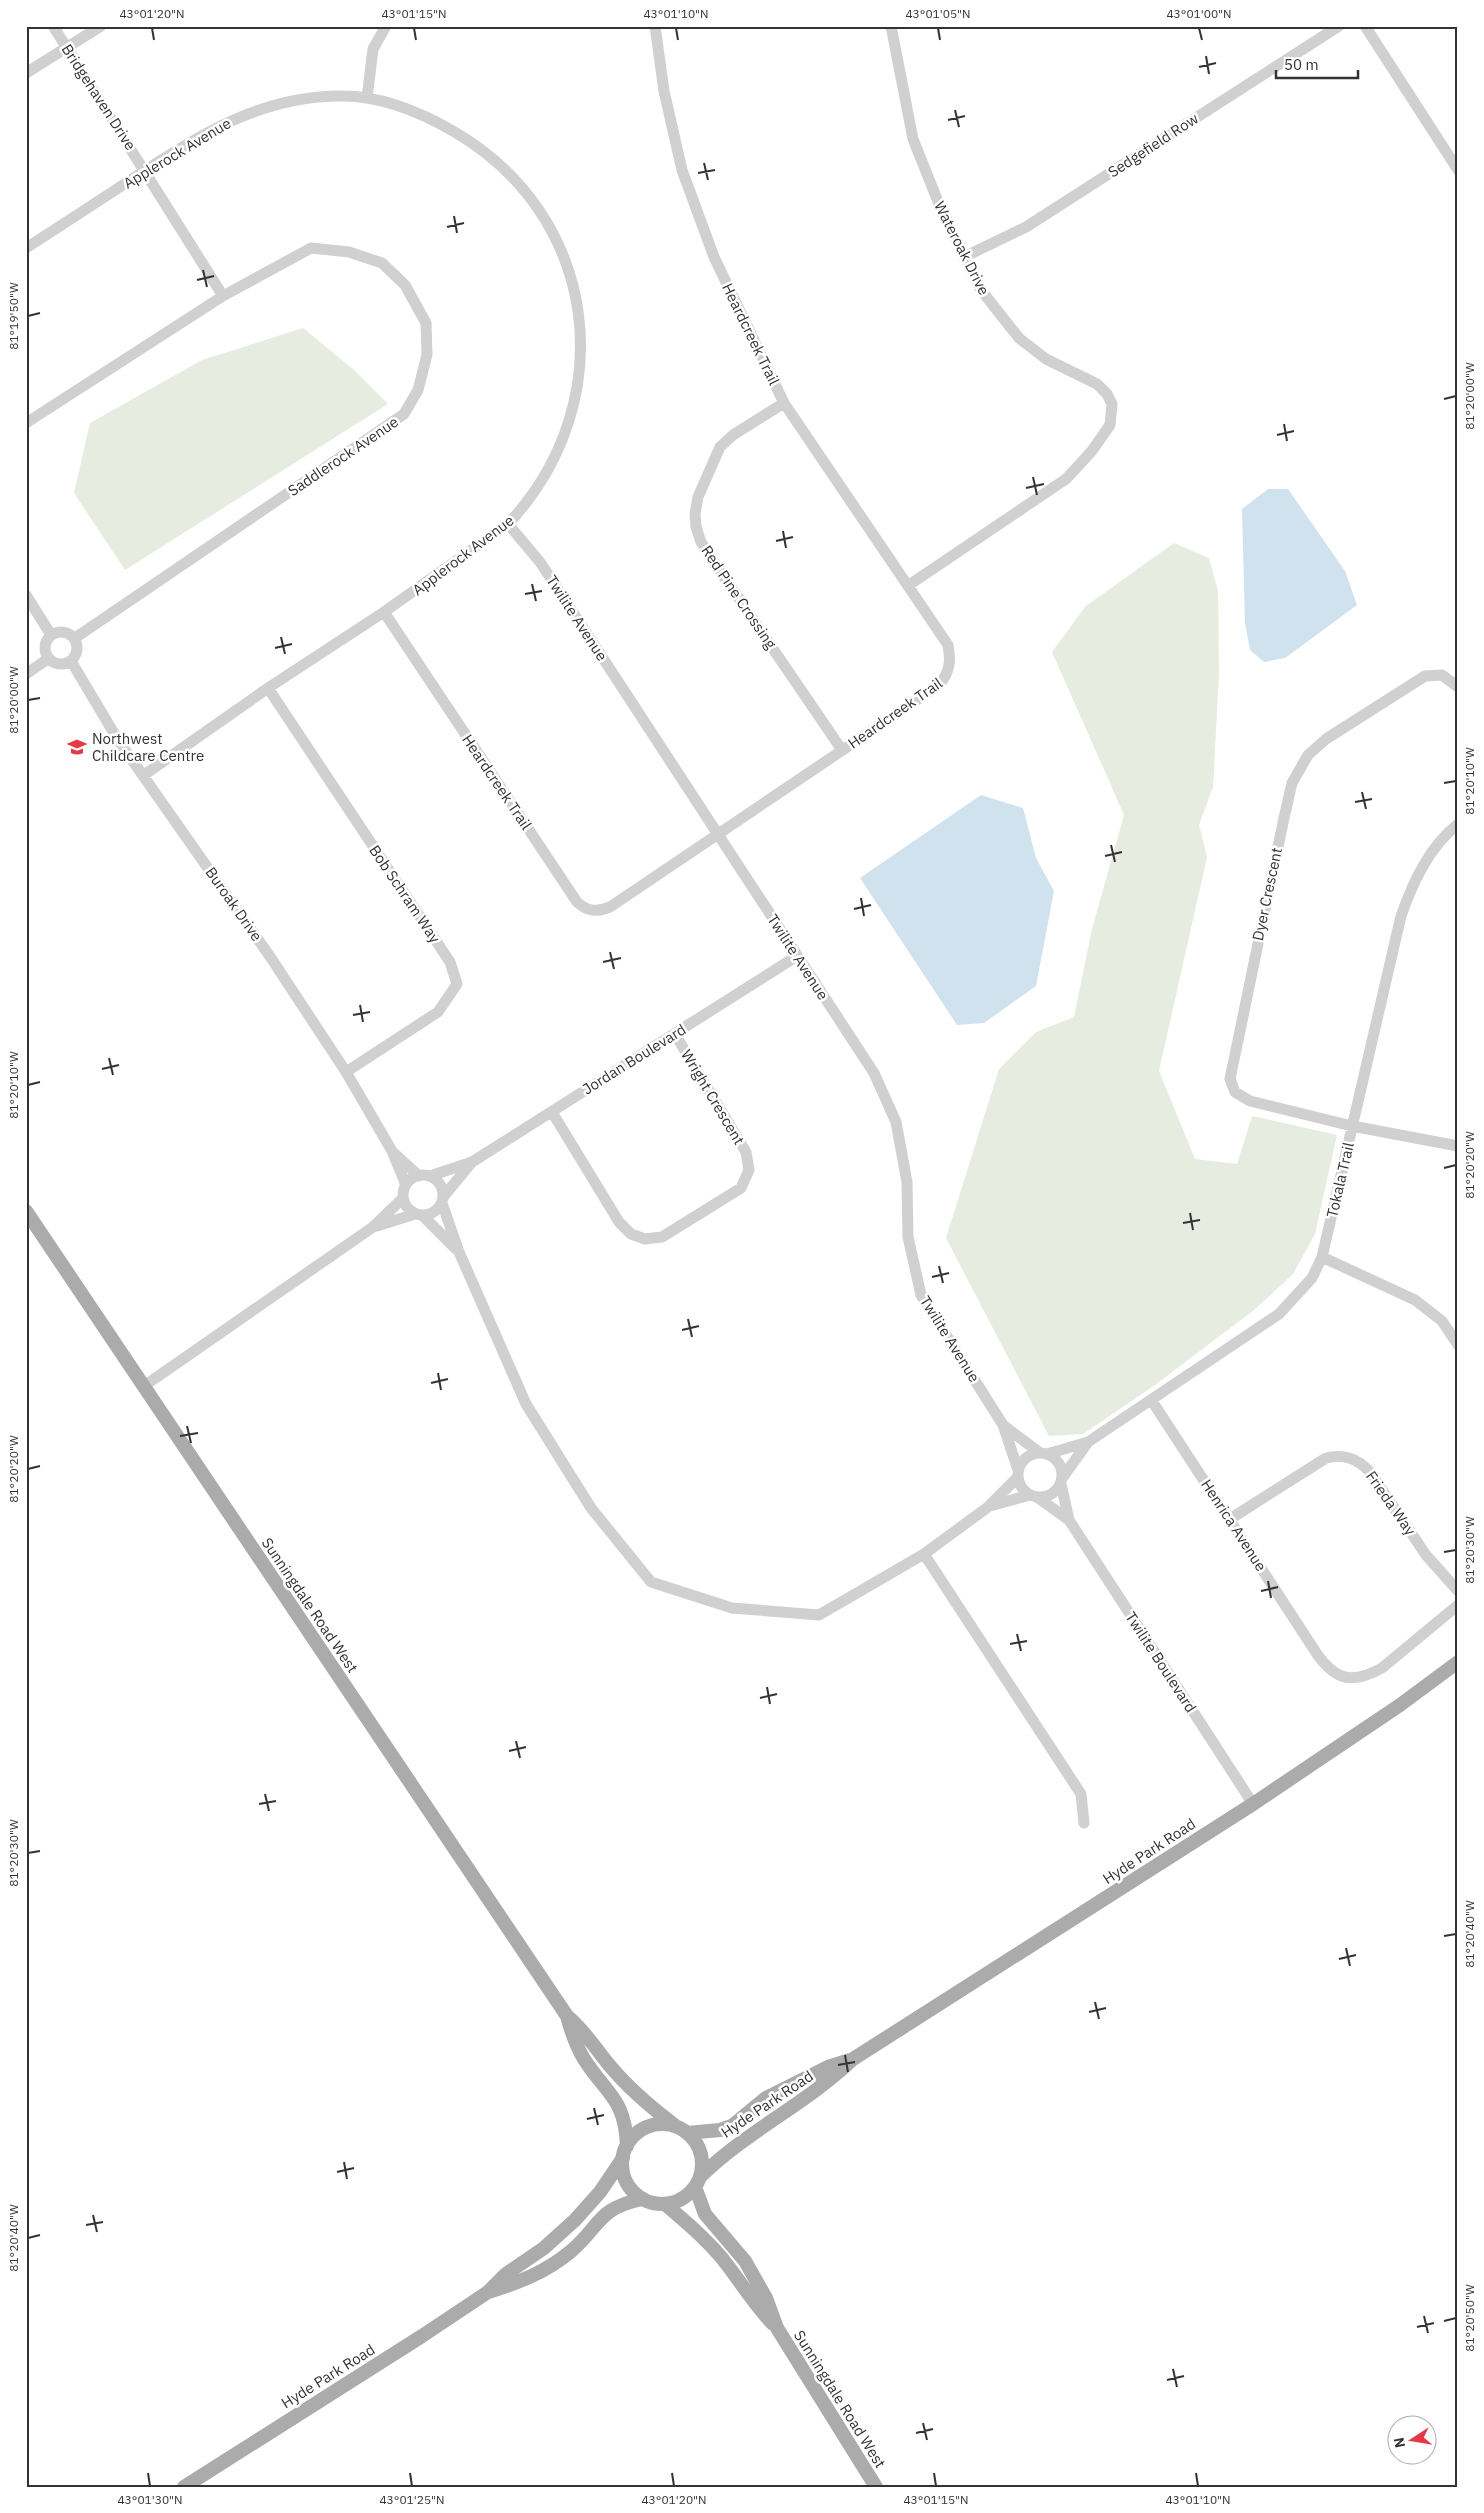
<svg xmlns="http://www.w3.org/2000/svg" width="1484" height="2513" viewBox="0 0 1484 2513" font-family="'IBM Plex Sans',sans-serif">
	<style>
		.green { fill: #e6ecdf }
		.water { fill: #cfe2ee }
		.lines { fill: none; stroke-linecap: round; stroke-linejoin: round }
		.minor { stroke: #d0d0d0; stroke-width: 11 }
		.major { stroke: #ababab; stroke-width: 14 }
		.ticks { fill: none; stroke: #333; stroke-width: 2 }
		.labels { text-anchor: middle; dominant-baseline: central; stroke-width: 5; stroke-linejoin: round; paint-order: stroke }
		.street-label { font-size: 15px; fill: #333; stroke: #fff }
		.poi-label { font-size: 15px; fill: #333; stroke: #fff; text-anchor: start }
		.neatline { fill: none; stroke: #333; stroke-width: 2 }
		.ticks-label { font-size: 12px; text-anchor: middle; fill: #333 }
	</style>
	<rect width="100%" height="100%" fill="#fff"/>
	<path class="green" d="M303,328L354,370L388,404L125,570L74,493L90,423L202,360Z
		M1174,543L1209,558L1218,591L1219,674L1213,787L1199,825L1207,857L1159,1071L1195,1159L1237,1164L1252,1116L1337,1135L1315,1234L1293,1274L1254,1310L1155,1385L1083,1434L1049,1436L946,1238L999,1069L1036,1032L1074,1017L1092,929L1124,815L1052,652L1086,606Z"/>
	<path class="water" d="M1268,489H1288L1345,571L1357,605L1285,658L1264,662L1250,650L1245,623L1242,509Z
		M981,795L1023,808L1036,858L1054,891L1036,986L984,1023L957,1025L860,878Z"/>
	<g class="lines">
		<path class="minor" d="M53,26L223,296
			M891,26L913,139L939,204L981,290L1019,338L1046,359L1097,384L1107,394L1112,404L1110,425L1091,452L1066,479L909,585
			M1365,26L1458,170
			M26,73L101,26
			M367,98L373,49L386,26
			M26,248C62,225 97,202 132,179C198,136 261,95 343,96C382,96 420,112 453,131C600,216 622,402 508,524L384,612L268,688L144,775
			M964,257L1026,227L1339,26
			M784,403L733,435L720,447L698,497L695,514L696,527L701,542L722,574L842,750
			M26,423L223,296L311,248L349,252L382,263L405,285L426,323L427,355L418,390L404,414L75,638
			M508,524L540,562L874,1073L896,1122L907,1182L908,1237L921,1295L1003,1425L1018,1470
			M26,595L51,635
			M384,612L577,902C588,912 597,912 610,907L939,685C950,672 951,662 948,645L784,403L714,257L682,170L664,91L655,26
			M45 648a16 16 0 1 1 32 0a16 16 0 1 1-32 0Z
			M71,661L118,740L271,958L346,1072L392,1151L406,1185
			M26,674L49,658
			M1458,687L1442,675L1425,676L1326,739L1308,755L1292,783L1284,818L1230,1079L1235,1092L1250,1101L1352,1126L1458,1146
			M268,688L450,962L457,984L438,1012L346,1072
			M552,1112L619,1222L631,1234L645,1239L662,1237L741,1188L749,1170L746,1152L675,1034
			M395,1154L419,1176
			M403 1195a20 20 0 1 1 40 0a20 20 0 1 1-40 0Z
			M430,1176L472,1162L797,956
			M444,1196L472,1162
			M442,1203L459,1252L526,1404L591,1508L651,1582L732,1608L819,1615L924,1554L988,1507L1018,1477
			M423,1216L456,1249
			M377,1226L415,1214
			M1322,1257L1415,1300L1442,1321L1458,1345
			M144,1386L373,1227L403,1198
			M1152,1401L1317,1654C1336,1681 1353,1684 1382,1668L1458,1605
			M1003,1425L1040,1453
			M1018 1475a22 22 0 1 1 44 0a22 22 0 1 1-44 0Z
			M1047,1454L1088,1442L1279,1314L1312,1278L1322,1257L1401,916C1413,882 1429,847 1458,824
			M1063,1477L1088,1442
			M1061,1484L1069,1520L1253,1804
			M1037,1497L1069,1520
			M990,1506L1030,1495
			M1230,1519L1326,1458C1344,1454 1357,1458 1370,1472L1426,1555L1458,1591
			M924,1554L1081,1794L1084,1823"/>
		<path class="major" d="M26,1211L567,2016C585,2031 596,2049 610,2066C630,2090 653,2109 677,2127
			M567,2016C571,2031 576,2046 584,2059C607,2095 625,2098 627,2146
			M622 2164a40 40 0 1 1 80 0a40 40 0 1 1-80 0Z
			M687,2133L720,2130L732,2126L766,2098L828,2067L850,2060
			M701,2176C747,2131 806,2104 853,2059L1253,1804L1400,1705L1458,1662
			M695,2187L705,2214L745,2261L766,2298L777,2328L876,2487
			M665,2204C685,2221 704,2237 721,2257C739,2279 753,2303 773,2324
			M488,2292C518,2283 546,2272 570,2252C601,2226 596,2209 642,2199
			M184,2487L422,2336L488,2292L506,2274L544,2248L575,2220L600,2192L623,2158"/>
	</g>
	<path class="ticks" d="M152,28L154,40M414,28L416,40M676,28L678,40M938,28L940,40M1199,28L1202,40M1206,56L1209,74M1199,67L1216,63M955,110L959,127M948,120L965,116M704,163L708,180M698,173L715,170M454,216L457,233M447,227L464,223M203,270L207,287M197,280L214,276M28,316L40,313M1444,399L1456,396M1284,424L1287,441M1277,435L1294,431M1033,477L1037,495M1026,488L1044,484M783,531L786,548M776,541L793,537M532,584L536,601M525,594L542,591M281,637L285,654M275,648L292,644M28,700L40,698M1444,783L1456,781M1362,792L1366,809M1355,802L1372,799M1111,845L1115,862M1105,856L1122,852M861,898L864,916M854,909L871,905M610,952L614,969M603,962L621,958M360,1005L363,1022M353,1015L370,1012M109,1058L113,1075M102,1069L119,1065M28,1085L40,1082M1444,1168L1456,1165M1190,1213L1193,1230M1183,1223L1200,1220M939,1266L943,1283M932,1277L949,1273M688,1319L692,1337M682,1330L699,1326M438,1373L441,1390M431,1383L448,1379M187,1426L191,1443M180,1436L198,1433M28,1469L40,1466M1444,1552L1456,1550M1268,1581L1271,1598M1261,1591L1278,1587M1017,1634L1021,1651M1010,1644L1027,1641M767,1687L770,1704M760,1698L777,1694M516,1741L520,1758M509,1751L526,1747M265,1794L269,1811M259,1804L276,1801M28,1853L40,1851M1444,1936L1456,1934M1346,1948L1350,1966M1339,1959L1356,1955M1095,2002L1099,2019M1089,2012L1106,2008M845,2055L848,2072M838,2065L855,2062M594,2108L598,2125M587,2119L604,2115M344,2162L347,2179M337,2172L354,2168M93,2215L97,2232M86,2225L103,2222M28,2238L40,2235M1424,2316L1428,2333M1444,2321L1456,2318M1417,2327L1434,2323M1173,2369L1177,2387M1167,2380L1184,2376M923,2423L927,2440M916,2433L933,2429M148,2473L150,2486M410,2473L412,2486M672,2473L674,2486M934,2473L936,2486M1196,2473L1198,2486"/>
	<defs>
		<g id="school-bare" transform="scale(1.5)"><path d="M0-5L7-2L0 1L-7-2ZM-4 1L0 2.5L4 1V4Q0 6-4 4Z" fill="#e63946" stroke="#fff" stroke-width="2.5" paint-order="stroke"/></g>
	</defs>
	<g fill-rule="evenodd">
		<use href="#school-bare" x="77" y="747"/>
	</g>
	<g class="labels">
		<g class="street-label">
			<text transform="translate(99 97) rotate(57)">Bridgehaven Drive</text>
			<text transform="translate(1153 145) rotate(-33)">Sedgefield Row</text>
			<text transform="translate(177 153) rotate(-31)">Applerock Avenue</text>
			<text transform="translate(962 248) rotate(63)">Wateroak Drive</text>
			<text transform="translate(751 334) rotate(64)">Heardcreek Trail</text>
			<text transform="translate(343 456) rotate(-34)">Saddlerock Avenue</text>
			<text transform="translate(463 555) rotate(-37)">Applerock Avenue</text>
			<text transform="translate(739 597) rotate(56)">Red Pine Crossing</text>
			<text transform="translate(577 618) rotate(57)">Twilite Avenue</text>
			<text transform="translate(895 713) rotate(-35)">Heardcreek Trail</text>
			<text transform="translate(497 782) rotate(56)">Heardcreek Trail</text>
			<text transform="translate(405 894) rotate(56)">Bob Schram Way</text>
			<text transform="translate(1267 894) rotate(-78)">Dyer Crescent</text>
			<text transform="translate(234 904) rotate(55)">Buroak Drive</text>
			<text transform="translate(798 957) rotate(57)">Twilite Avenue</text>
			<text transform="translate(634 1059) rotate(-32)">Jordan Boulevard</text>
			<text transform="translate(713 1097) rotate(59)">Wright Crescent</text>
			<text transform="translate(1340 1180) rotate(-77)">Tokala Trail</text>
			<text transform="translate(950 1339) rotate(58)">Twilite Avenue</text>
			<text transform="translate(1391 1503) rotate(55)">Frieda Way</text>
			<text transform="translate(1234 1525) rotate(57)">Henrica Avenue</text>
			<text transform="translate(310 1605) rotate(56)">Sunningdale Road West</text>
			<text transform="translate(1161 1662) rotate(57)">Twilite Boulevard</text>
			<text transform="translate(1149 1851) rotate(-33)">Hyde Park Road</text>
			<text transform="translate(767 2104) rotate(-34)">Hyde Park Road</text>
			<text transform="translate(328 2376) rotate(-32)">Hyde Park Road</text>
			<text transform="translate(840 2399) rotate(58)">Sunningdale Road West</text>
		</g>
		<g class="poi-label">
			<text x="92" y="738">Northwest<tspan x="92" dy="17">Childcare Centre</tspan></text>
		</g>
	</g>
	<rect width="1484" height="2513" fill="none" stroke="#ffffff" stroke-width="55"/>
	<g transform="translate(1412 2440) rotate(258)"><circle r="24" fill="#ffffff" stroke="#adadad"/>
	<path d="M0-4L9 19L0 12L-9 19Z" fill="#e63946"/>
	<text y="-8" font-size="14" font-weight="bold" text-anchor="middle" fill="#333333">N</text>
	</g>
	<path d="M1276 70v8h82v-8" fill="none" stroke="#333333" stroke-width="2.5"/>
	<text x="1284" y="70" font-size="15" fill="#333333" stroke="#ffffff" stroke-width="4" paint-order="stroke">50 m</text>
	<rect x="28" y="28" width="1428" height="2458" class="neatline"/>
	<g class="ticks-label">
		<text x="152" y="18">43°01'20"N</text>
		<text x="414" y="18">43°01'15"N</text>
		<text x="676" y="18">43°01'10"N</text>
		<text x="938" y="18">43°01'05"N</text>
		<text x="1199" y="18">43°01'00"N</text>
		<text transform="translate(14 316) rotate(-90)" y="4">81°19'50"W</text>
		<text transform="translate(1470 396) rotate(-90)" y="4">81°20'00"W</text>
		<text transform="translate(14 700) rotate(-90)" y="4">81°20'00"W</text>
		<text transform="translate(1470 781) rotate(-90)" y="4">81°20'10"W</text>
		<text transform="translate(14 1085) rotate(-90)" y="4">81°20'10"W</text>
		<text transform="translate(1470 1165) rotate(-90)" y="4">81°20'20"W</text>
		<text transform="translate(14 1469) rotate(-90)" y="4">81°20'20"W</text>
		<text transform="translate(1470 1550) rotate(-90)" y="4">81°20'30"W</text>
		<text transform="translate(14 1853) rotate(-90)" y="4">81°20'30"W</text>
		<text transform="translate(1470 1934) rotate(-90)" y="4">81°20'40"W</text>
		<text transform="translate(14 2238) rotate(-90)" y="4">81°20'40"W</text>
		<text transform="translate(1470 2318) rotate(-90)" y="4">81°20'50"W</text>
		<text x="150" y="2504">43°01'30"N</text>
		<text x="412" y="2504">43°01'25"N</text>
		<text x="674" y="2504">43°01'20"N</text>
		<text x="936" y="2504">43°01'15"N</text>
		<text x="1198" y="2504">43°01'10"N</text>
	</g>
</svg>
